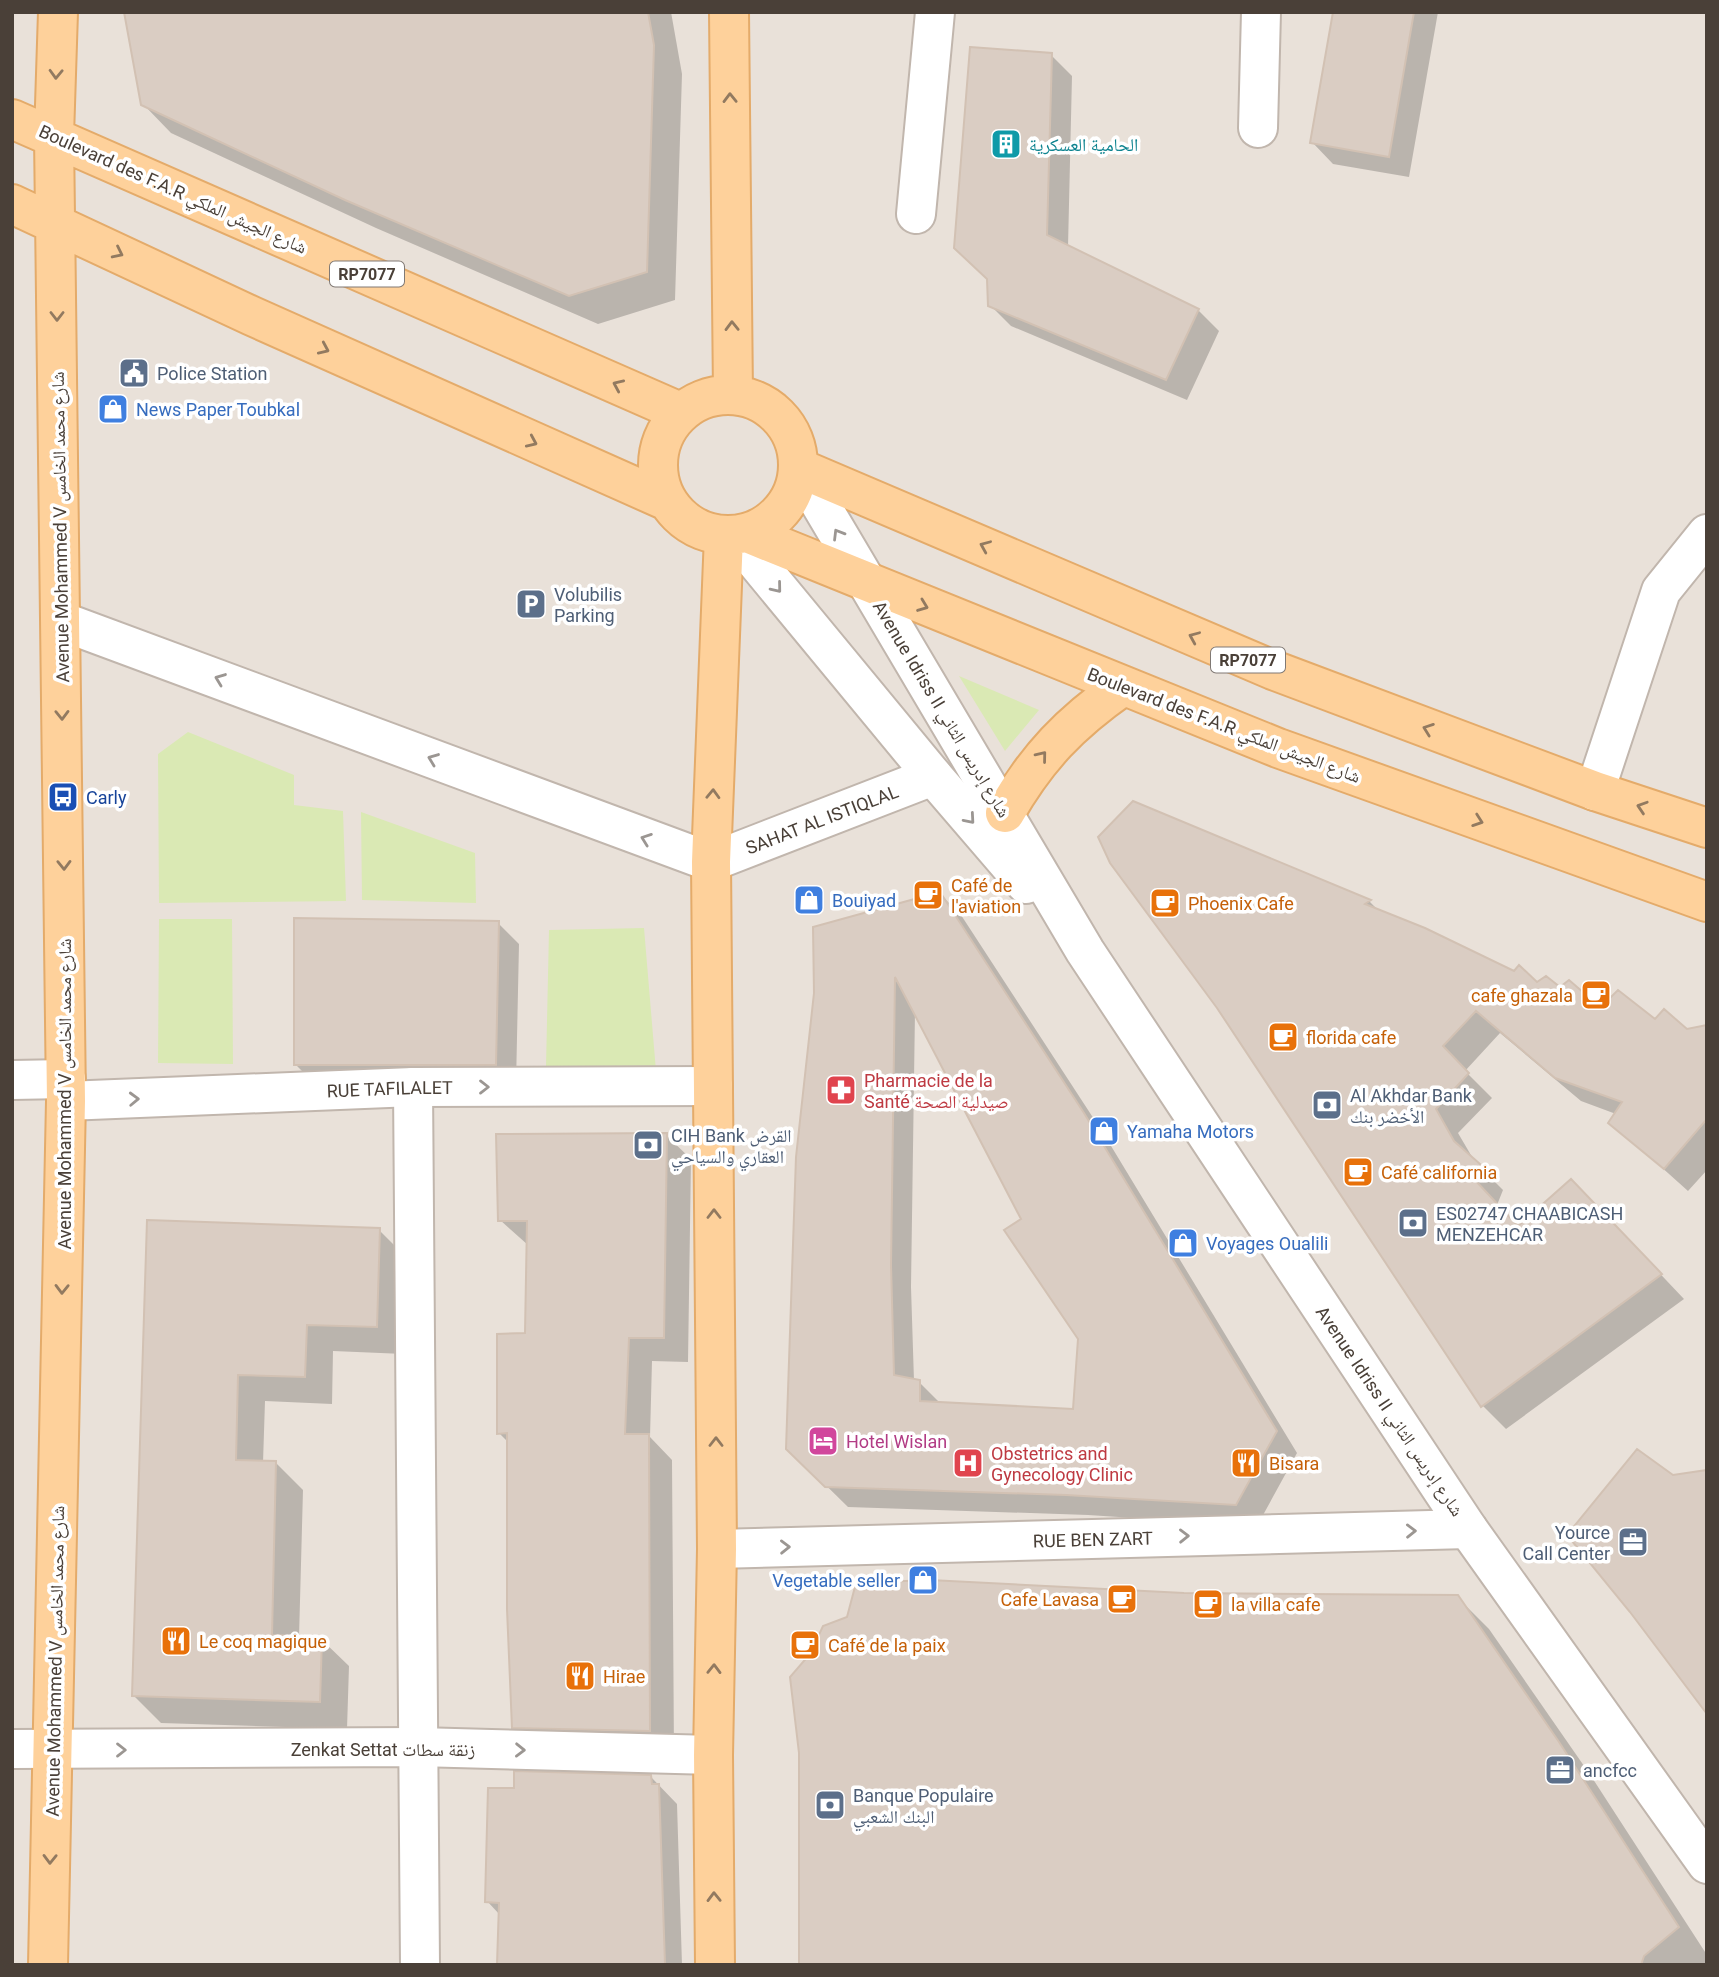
<svg xmlns="http://www.w3.org/2000/svg" width="1719" height="1977" viewBox="0 0 1719 1977" font-family="Roboto,'Noto Naskh Arabic',sans-serif">
	<style>
		.residential { fill: #e9e1d9 }
		.green { fill: #dae9b4 }
		.shadow { fill: #0003; fill-rule: evenodd }
		.building { fill: #dacdc3; stroke: #d2c1b3; stroke-width: 2; fill-rule: evenodd }
		.lines { fill: none; stroke-linecap: round; stroke-linejoin: round }
		.minor-casing { stroke: #c1b6ad; stroke-width: 42 }
		.major-casing { stroke: #e4ab6a; stroke-width: 42 }
		.minor { stroke: #fff; stroke-width: 38 }
		.major { stroke: #fed19b; stroke-width: 38 }
		.oneway { stroke: #927a60 }
		.oneway2 { stroke: #9b9692 }
		.labels { text-anchor: middle; dominant-baseline: central; stroke-width: 7; stroke-linejoin: round; paint-order: stroke }
		.shield { fill: #fff; stroke: #807974; stroke-width: 2 }
		.shield-label { font-size: 16px; font-weight: bold; fill: #4a4038 }
		.culture-label { font-size: 18px; fill: #0d838f; stroke: #fff; text-anchor: start }
		.street-label { font-size: 18px; fill: #4a4038; stroke: #fff }
		.service-label { font-size: 18px; fill: #4e5e75; stroke: #fff; text-anchor: start }
		.shop-label { font-size: 18px; fill: #366cbe; stroke: #fff; text-anchor: start }
		.transit-label { font-size: 18px; fill: #164399; stroke: #fff; text-anchor: start }
		.food-label { font-size: 18px; fill: #c56008; stroke: #fff; text-anchor: start }
		.health-label { font-size: 18px; fill: #be3a42; stroke: #fff; text-anchor: start }
		.hotel-label { font-size: 18px; fill: #b23c85; stroke: #fff; text-anchor: start }
	</style>
	<rect width="100%" height="100%" fill="#f5f0eb"/>
	<path class="residential" d="M12,12H1707V1965H12Z"/>
	<path class="green" d="M959,676L1039,710L1005,751Z
		M188,732L294,775V805L343,811L346,901L159,903L158,754Z
		M361,812L475,853L476,903L362,900Z
		M159,919H232L233,1064L158,1063Z
		M644,928L656,1071L546,1067L549,930Z"/>
	<path class="shadow" d="M125,12H671L682,74L675,300L598,324L376,228L171,133L143,104Z
		M1335,12H1438L1409,177L1333,164L1312,142Z
		M1051,55L1072,76L1068,247L1198,310L1219,331L1187,400L1011,326L990,305Z
		M1134,803L1370,902L1380,912L1537,984L1584,995L1596,989L1608,1002L1655,1021L1707,1034V1170L1688,1191L1611,1122L1616,1114L1581,1101L1500,1033L1465,1071L1492,1098L1458,1133L1475,1162L1503,1190L1497,1205L1519,1228L1595,1205L1684,1299L1506,1429L1483,1406Z
		M940,894L961,915L1105,1136L1297,1453L1257,1526L1088,1515L848,1507L788,1448L797,1157ZM915,1011L1024,1219L1080,1339L1075,1411L940,1403L919,1382L914,1381L911,1287Z
		M498,923L519,944L516,1085L317,1086L295,1064Z
		M666,1135L691,1159L688,1362L652,1361L650,1437L672,1460L674,1755L538,1751L514,1727L509,1443L499,1433L527,1335L528,1245L500,1220Z
		M148,1222L379,1230L406,1257L404,1354L333,1351L332,1404L265,1401L263,1463H276L303,1490L299,1638L321,1639L349,1666L347,1729L161,1723L134,1696Z
		M1184,1594L1457,1597L1489,1629L1591,1776L1707,1955V1962L1704,1965H800Z
		M651,1777L677,1804L682,1965H499L500,1915L487,1901L516,1789Z"/>
	<path class="building" d="M124,12H648L654,45L647,272L569,296L345,200L141,105Z
		M1333,12H1414L1389,157L1310,143Z
		M970,47L1052,53L1047,235L1199,309L1166,380L988,306L987,279L954,248Z
		M1133,801L1371,900L1365,904L1425,928L1514,971L1519,965L1537,982L1546,976L1560,987L1569,980L1584,993L1596,987L1606,1002L1618,990L1655,1019L1664,1009L1687,1029L1707,1025V1119L1664,1169L1608,1123L1622,1102L1555,1078L1476,1011L1443,1046L1469,1073L1436,1109L1454,1141L1480,1164L1474,1179L1518,1226L1571,1179L1662,1274L1481,1407L1217,1008L1110,863L1098,837Z
		M940,892L1084,1113L1277,1431L1236,1505L1066,1495L825,1487L786,1449L796,1157L814,993L813,927ZM895,977L1021,1219L1004,1230L1078,1339L1073,1409L920,1401V1380L894,1375L891,1265Z
		M294,918L499,921L496,1065H294Z
		M667,1133L664,1338H629L625,1434H649L650,1731L512,1728L507,1609V1433L497,1434V1334L525,1333L527,1221H498L496,1134Z
		M147,1220L380,1228L377,1327L307,1325L305,1377L238,1375L236,1460L276,1461L272,1635L322,1637L320,1702L132,1696Z
		M1637,1449L1673,1475L1707,1470V1714L1630,1612L1567,1535Z
		M930,1580L1184,1593L1458,1595L1559,1742L1679,1927L1644,1956L1641,1965H799V1753L790,1677L810,1654L823,1626L847,1617L856,1583Z
		M514,1771L651,1775L652,1784H659L665,1965H497L499,1903L485,1902L488,1788H514Z"/>
	<g class="lines">
		<g class="minor-casing">
			<g id="minor">
				<path d="M1258,128L1261,12"/>
				<path d="M916,214L935,12"/>
				<path d="M799,468L1085,951L1468,1529L1707,1864"/>
				<path d="M734,535L933,776L1026,884"/>
				<path id="s1" d="M61,621L711,862L933,776"/>
				<path d="M1595,791L1661,591L1707,534"/>
				<path d="M12,1080L66,1079"/>
				<path d="M413,1087L420,1965"/>
				<path id="s2" d="M66,1101L413,1087L713,1086"/>
				<path id="s3" d="M717,1549L1468,1529"/>
				<path d="M12,1749L418,1747L713,1755"/>
			</g>
		</g>
		<g class="major-casing">
			<path id="major" d="M729,12L733,394
				M12,119L680,412
				M12,204L252,316L667,501
				M658 465a70 70 0 1 1 140 0a70 70 0 1 1-140 0Z
				M799,468L1273,670L1595,791L1707,828
				M747,533L1278,748L1707,902
				M1005,813C1037,757 1070,723 1123,686
				M48,1965L66,1101L54,136L58,12
				M715,1965L713,1755L717,1549L711,862L724,535"/>
		</g>
		<use href="#minor" class="minor"/>
		<use href="#major" class="major"/>
	</g>
	<defs><path id="oneway-chevron" d="M-2-3.5L2.5 0L-2 3.5" fill="none" stroke-width="1.6" stroke-linecap="round" stroke-linejoin="round" transform="scale(1.75)"/></defs>
	<g class="oneway">
		<use href="#oneway-chevron" transform="translate(56 74) rotate(92)"/>
		<use href="#oneway-chevron" transform="translate(730 98) rotate(-91)"/>
		<use href="#oneway-chevron" transform="translate(118 253) rotate(26)"/>
		<use href="#oneway-chevron" transform="translate(57 316) rotate(90)"/>
		<use href="#oneway-chevron" transform="translate(732 326) rotate(-91)"/>
		<use href="#oneway-chevron" transform="translate(324 349) rotate(24)"/>
		<use href="#oneway-chevron" transform="translate(618 385) rotate(-156)"/>
		<use href="#oneway-chevron" transform="translate(532 442) rotate(24)"/>
		<use href="#oneway-chevron" transform="translate(985 546) rotate(-157)"/>
		<use href="#oneway-chevron" transform="translate(923 606) rotate(21)"/>
		<use href="#oneway-chevron" transform="translate(1194 637) rotate(-157)"/>
		<use href="#oneway-chevron" transform="translate(62 715) rotate(89)"/>
		<use href="#oneway-chevron" transform="translate(1428 729) rotate(-160)"/>
		<use href="#oneway-chevron" transform="translate(1042 756) rotate(-51)"/>
		<use href="#oneway-chevron" transform="translate(713 794) rotate(-88)"/>
		<use href="#oneway-chevron" transform="translate(1642 807) rotate(-162)"/>
		<use href="#oneway-chevron" transform="translate(1478 821) rotate(19)"/>
		<use href="#oneway-chevron" transform="translate(64 865) rotate(89)"/>
		<use href="#oneway-chevron" transform="translate(714 1214) rotate(-90)"/>
		<use href="#oneway-chevron" transform="translate(62 1289) rotate(91)"/>
		<use href="#oneway-chevron" transform="translate(716 1442) rotate(-90)"/>
		<use href="#oneway-chevron" transform="translate(714 1669) rotate(-89)"/>
		<use href="#oneway-chevron" transform="translate(50 1859) rotate(91)"/>
		<use href="#oneway-chevron" transform="translate(714 1897) rotate(-91)"/>
	</g>
	<g class="oneway2">
		<use href="#oneway-chevron" transform="translate(838 534) rotate(-121)"/>
		<use href="#oneway-chevron" transform="translate(777 588) rotate(51)"/>
		<use href="#oneway-chevron" transform="translate(220 679) rotate(-159)"/>
		<use href="#oneway-chevron" transform="translate(433 759) rotate(-159)"/>
		<use href="#oneway-chevron" transform="translate(970 819) rotate(49)"/>
		<use href="#oneway-chevron" transform="translate(646 839) rotate(-160)"/>
		<use href="#oneway-chevron" transform="translate(484 1087)"/>
		<use href="#oneway-chevron" transform="translate(134 1099) rotate(-2)"/>
		<use href="#oneway-chevron" transform="translate(1411 1531) rotate(-1)"/>
		<use href="#oneway-chevron" transform="translate(1184 1536) rotate(-1)"/>
		<use href="#oneway-chevron" transform="translate(785 1547) rotate(-1)"/>
		<use href="#oneway-chevron" transform="translate(121 1750)"/>
		<use href="#oneway-chevron" transform="translate(520 1750) rotate(1)"/>
	</g>
	<defs>
		<g id="building-square" transform="scale(1.575)"><rect x="-9" y="-9" width="18" height="18" rx="4" fill="#0f9aa8" stroke="#fff"/><path d="M-4-6H4V6H1V3H-1V6H-4ZM-2.5-4.3h1.7v1.8h-1.7ZM.8-4.3h1.7v1.8H.8ZM-2.5-1h1.7V.8h-1.7ZM.8-1h1.7V.8H.8Z" fill="#fff"/></g>
		<g id="civic-square" transform="scale(1.575)"><rect x="-9" y="-9" width="18" height="18" rx="4" fill="#5c6f8a" stroke="#fff"/><path d="M-.6-6.5H3V-4.5H.6V-3L4-1V1h2V6H-6V1h2V-1L-.6-3ZM-1.2 2.5V6h2.4V2.5Z" fill="#fff"/></g>
		<g id="shop-square" transform="scale(1.575)"><rect x="-9" y="-9" width="18" height="18" rx="4" fill="#3f7fe0" stroke="#fff"/><path d="M-5-2.5h2.3a2.7 3.5 0 0 1 5.4 0H5L5.5 6h-11ZM-1.5-2.5h3a1.5 2.3 0 0 0-3 0Z" fill="#fff"/></g>
		<g id="parking-square" transform="scale(1.575)"><rect x="-9" y="-9" width="18" height="18" rx="4" fill="#5c6f8a" stroke="#fff"/><path d="M-3.5-5.5H1a3.5 3.5 0 0 1 0 7H-1V5.5H-3.5ZM-1-3.4V-.6H.8a1.4 1.4 0 0 0 0-2.8Z" fill="#fff"/></g>
		<g id="bus-square" transform="scale(1.575)"><rect x="-9" y="-9" width="18" height="18" rx="4" fill="#1a4fb4" stroke="#fff"/><path d="M-5-6H5V4H4V6H2V4H-2V6H-4V4H-5ZM-3.5-4V0h7V-4ZM-3.5 1.2v1.5H-2V1.2ZM2 1.2v1.5H3.5V1.2Z" fill="#fff"/></g>
		<g id="cafe-square" transform="scale(1.575)"><rect x="-9" y="-9" width="18" height="18" rx="4" fill="#e8710a" stroke="#fff"/><path d="M-5.5-4.5H6V0H3Q3 3.5 0 3.5H-2.5Q-5.5 3.5-5.5 0ZM3-3.2v2h1.7v-2ZM-6 4.5H4V6H-6Z" fill="#fff"/></g>
		<g id="pharmacy-square" transform="scale(1.575)"><rect x="-9" y="-9" width="18" height="18" rx="4" fill="#e0444e" stroke="#fff"/><path d="M-2-6h4v4h4v4h-4v4h-4v-4h-4v-4h4Z" fill="#fff"/></g>
		<g id="bank-square" transform="scale(1.575)"><rect x="-9" y="-9" width="18" height="18" rx="4" fill="#5c6f8a" stroke="#fff"/><path d="M-6-4H6V4H-6ZM0-2.3a2.3 2.3 0 1 0 0 4.6a2.3 2.3 0 1 0 0-4.6Z" fill="#fff"/></g>
		<g id="hotel-square" transform="scale(1.575)"><rect x="-9" y="-9" width="18" height="18" rx="4" fill="#d1479c" stroke="#fff"/><path d="M-6-4.5h1.5V1H6V5H4.5V3h-9V5H-6ZM-4 0a1.8 1.8 0 1 1 3.6 0ZM.5 0V-2.5h3Q6-2.5 6 0Z" fill="#fff"/></g>
		<g id="hospital-square" transform="scale(1.575)"><rect x="-9" y="-9" width="18" height="18" rx="4" fill="#e0444e" stroke="#fff"/><path d="M-5-5h3v3.5h4V-5h3V5h-3V1.5h-4V5h-3Z" fill="#fff"/></g>
		<g id="restaurant-square" transform="scale(1.575)"><rect x="-9" y="-9" width="18" height="18" rx="4" fill="#e8710a" stroke="#fff"/><path d="M-5-6h1v4h1v-4h1v4h1v-4h1v5L-1.5 .5V6h-2V.5L-5-1ZM5-6V6H3V1.5H1.5Q1.5-4 5-6Z" fill="#fff"/></g>
		<g id="office-square" transform="scale(1.575)"><rect x="-9" y="-9" width="18" height="18" rx="4" fill="#5c6f8a" stroke="#fff"/><path d="M-6-3h4V-5.5h4V-3h4V5H-6ZM-1-4.5V-3h2v-1.5ZM-6 0V1H6V0Z" fill="#fff"/></g>
	</defs>
	<g fill-rule="evenodd">
		<use href="#building-square" x="1006" y="144"/>
		<use href="#civic-square" x="134" y="373"/>
		<use href="#shop-square" x="113" y="409"/>
		<use href="#parking-square" x="531" y="604"/>
		<use href="#bus-square" x="63" y="797"/>
		<use href="#cafe-square" x="928" y="895"/>
		<use href="#shop-square" x="809" y="900"/>
		<use href="#cafe-square" x="1165" y="903"/>
		<use href="#cafe-square" x="1596" y="995"/>
		<use href="#cafe-square" x="1283" y="1037"/>
		<use href="#pharmacy-square" x="841" y="1090"/>
		<use href="#bank-square" x="1327" y="1105"/>
		<use href="#shop-square" x="1104" y="1131"/>
		<use href="#bank-square" x="648" y="1145"/>
		<use href="#cafe-square" x="1358" y="1172"/>
		<use href="#bank-square" x="1413" y="1223"/>
		<use href="#shop-square" x="1183" y="1243"/>
		<use href="#hotel-square" x="823" y="1441"/>
		<use href="#hospital-square" x="968" y="1463"/>
		<use href="#restaurant-square" x="1246" y="1463"/>
		<use href="#office-square" x="1633" y="1542"/>
		<use href="#shop-square" x="923" y="1580"/>
		<use href="#cafe-square" x="1122" y="1599"/>
		<use href="#cafe-square" x="1208" y="1604"/>
		<use href="#restaurant-square" x="176" y="1641"/>
		<use href="#cafe-square" x="805" y="1645"/>
		<use href="#restaurant-square" x="580" y="1676"/>
		<use href="#office-square" x="1560" y="1770"/>
		<use href="#bank-square" x="830" y="1805"/>
	</g>
	<g class="labels">
		<g class="shield">
			<rect x="330" y="261.5" width="74" height="25" rx="5"/>
			<rect x="1211" y="647.5" width="74" height="25" rx="5"/>
		</g>
		<g class="shield-label">
			<text x="367" y="274">RP7077</text>
			<text x="1248" y="660">RP7077</text>
		</g>
		<g class="culture-label">
			<text x="1029" y="144">الحامية العسكرية</text>
		</g>
		<g class="street-label">
			<text transform="translate(173 189) rotate(24)">Boulevard des F.A.R شارع الجيش الملكي</text>
			<text transform="translate(60 527) rotate(-91)">Avenue Mohammed V شارع محمد الخامس</text>
			<text transform="translate(942 709) rotate(59)">Avenue Idriss II شارع إدريس الثاني</text>
			<text transform="translate(1224 725) rotate(21)">Boulevard des F.A.R شارع الجيش الملكي</text>
			<text stroke="none"><textPath href="#s1" startOffset="812">SAHAT AL ISTIQLAL</textPath></text>
			<text stroke="none"><textPath href="#s2" startOffset="324">RUE TAFILALET</textPath></text>
			<text transform="translate(64 1094) rotate(-90)">Avenue Mohammed V شارع محمد الخامس</text>
			<text transform="translate(1390 1411) rotate(56)">Avenue Idriss II شارع إدريس الثاني</text>
			<text stroke="none"><textPath href="#s3" startOffset="376">RUE BEN ZART</textPath></text>
			<text transform="translate(55 1661) rotate(-89)">Avenue Mohammed V شارع محمد الخامس</text>
			<text x="383" y="1749">Zenkat Settat زنقة سطات</text>
		</g>
		<g class="service-label">
			<text x="157" y="373">Police Station</text>
			<text x="554" y="594">Volubilis<tspan x="554" dy="21">Parking</tspan></text>
			<text x="1350" y="1095">Al Akhdar Bank<tspan x="1350" dy="21">الأخضر بنك</tspan></text>
			<text x="671" y="1135">CIH Bank القرض<tspan x="671" dy="21">العقاري والسياحي</tspan></text>
			<text x="1436" y="1213">ES02747 CHAABICASH<tspan x="1436" dy="21">MENZEHCAR</tspan></text>
			<text x="1610" y="1532" text-anchor="end">Yource<tspan x="1610" dy="21">Call Center</tspan></text>
			<text x="1583" y="1770">ancfcc</text>
			<text x="853" y="1795">Banque Populaire<tspan x="853" dy="21">البنك الشعبي</tspan></text>
		</g>
		<g class="shop-label">
			<text x="136" y="409">News Paper Toubkal</text>
			<text x="832" y="900">Bouiyad</text>
			<text x="1127" y="1131">Yamaha Motors</text>
			<text x="1206" y="1243">Voyages Oualili</text>
			<text x="900" y="1580" text-anchor="end">Vegetable seller</text>
		</g>
		<g class="transit-label">
			<text x="86" y="797">Carly</text>
		</g>
		<g class="food-label">
			<text x="951" y="885">Café de<tspan x="951" dy="21">l'aviation</tspan></text>
			<text x="1188" y="903">Phoenix Cafe</text>
			<text x="1573" y="995" text-anchor="end">cafe ghazala</text>
			<text x="1306" y="1037">florida cafe</text>
			<text x="1381" y="1172">Café california</text>
			<text x="1269" y="1463">Bisara</text>
			<text x="1099" y="1599" text-anchor="end">Cafe Lavasa</text>
			<text x="1231" y="1604">la villa cafe</text>
			<text x="199" y="1641">Le coq magique</text>
			<text x="828" y="1645">Café de la paix</text>
			<text x="603" y="1676">Hirae</text>
		</g>
		<g class="health-label">
			<text x="864" y="1080">Pharmacie de la<tspan x="864" dy="21">Santé صيدلية الصحة</tspan></text>
			<text x="991" y="1453">Obstetrics and<tspan x="991" dy="21">Gynecology Clinic</tspan></text>
		</g>
		<g class="hotel-label">
			<text x="846" y="1441">Hotel Wislan</text>
		</g>
	</g>
	<rect width="1719" height="1977" fill="none" stroke="#4a4038" stroke-width="28"/>
</svg>
